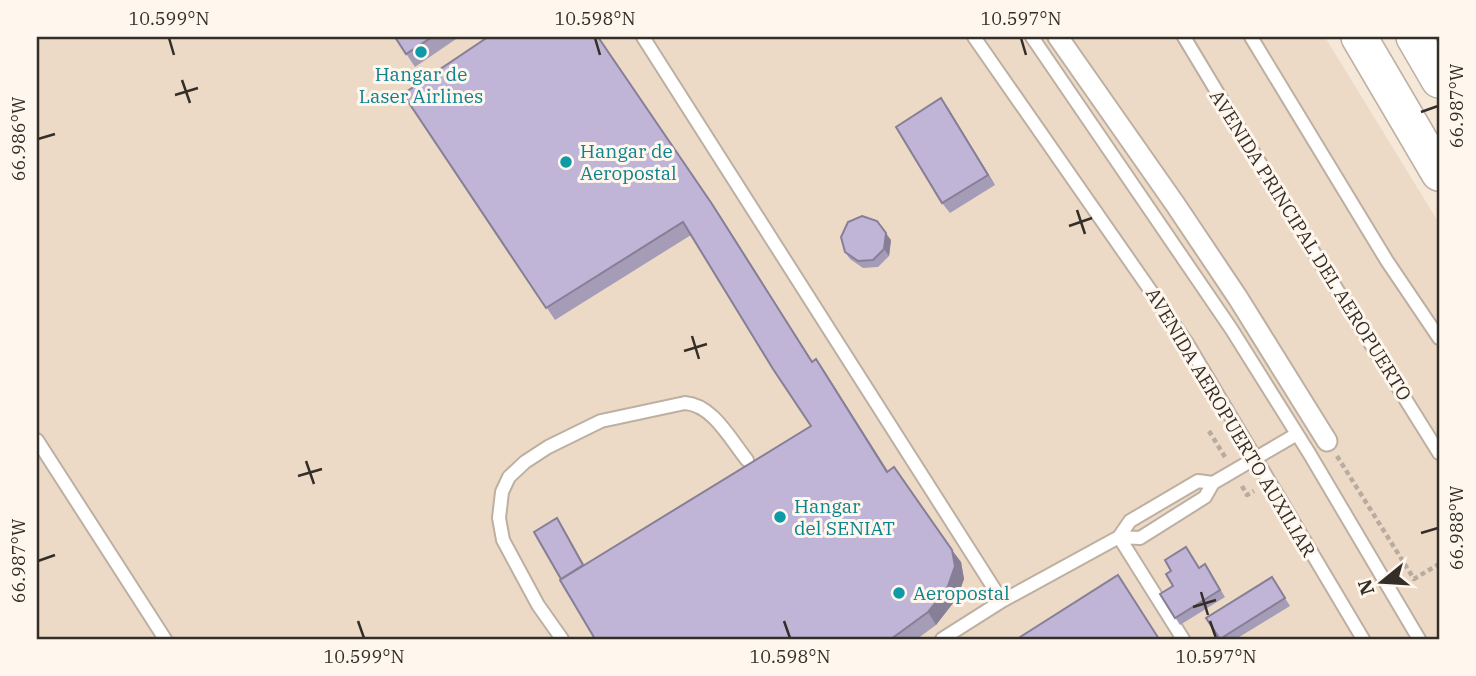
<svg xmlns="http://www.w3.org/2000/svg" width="1476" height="676" viewBox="0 0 1476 676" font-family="'IBM Plex Serif',serif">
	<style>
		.built { fill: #eddac6 }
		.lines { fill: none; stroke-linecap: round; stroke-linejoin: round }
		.service-casing { stroke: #bdb0a2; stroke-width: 16 }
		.pedestrian-casing { stroke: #bdb0a2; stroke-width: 23 }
		.secondary-casing { stroke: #bdb0a2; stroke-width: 38 }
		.path { stroke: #b8aca0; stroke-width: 4.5; stroke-dasharray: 5 3.5; stroke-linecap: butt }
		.service { stroke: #fff; stroke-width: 12 }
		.pedestrian { stroke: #fff; stroke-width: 19 }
		.secondary { stroke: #fff; stroke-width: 35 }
		.wall { fill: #a59cb8 }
		.shaded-wall { fill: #867f96 }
		.building { fill: #c0b5d6; stroke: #867f96; stroke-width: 2 }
		.ticks { fill: none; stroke: #332e28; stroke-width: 2.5 }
		.culture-dot { fill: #0f9aa8; stroke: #fff7ee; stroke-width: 2.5 }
		.labels { text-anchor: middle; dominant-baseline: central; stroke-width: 6; stroke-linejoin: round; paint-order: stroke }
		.culture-label { font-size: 19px; fill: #0d838f; stroke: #fff7ee; text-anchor: start }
		.street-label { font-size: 19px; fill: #332e28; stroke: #fff7ee }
		.neatline { fill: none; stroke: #332e28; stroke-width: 2.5 }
		.ticks-label { font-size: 18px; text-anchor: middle; fill: #332e28 }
	</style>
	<rect width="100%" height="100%" fill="#f6e8d9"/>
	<path class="built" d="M37,37H1325L1439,223V639H37Z"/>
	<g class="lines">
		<g class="service-casing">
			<path id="service" d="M643,37L1002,601L1119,537L1130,521L1198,481L1213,483
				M974,37L1187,343L1363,639
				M1032,37L1232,330L1309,453L1419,639
				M1184,37L1311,248L1439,453
				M1251,37L1387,261L1439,338
				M37,440L165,639
				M1119,537L1140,538L1205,497L1213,483L1297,434
				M1119,537L1183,639
				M562,639L538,605L503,540L499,518L502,492L509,477L525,462L548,447L601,421L685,403C713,405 730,439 747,460
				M942,639L1002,601"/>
		</g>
		<g class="pedestrian-casing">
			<path id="pedestrian" d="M1058,37L1175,204L1238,298L1327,441"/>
		</g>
		<g class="secondary-casing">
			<path id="secondary" d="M1359,37L1439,173
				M1414,37L1439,80"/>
		</g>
		<path class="path" d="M1209,431L1225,457
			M1337,456L1414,579L1439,564
			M1242,486L1247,495L1254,491"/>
		<use href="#service" class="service"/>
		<use href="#pedestrian" class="pedestrian"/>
		<use href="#secondary" class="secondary"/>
	</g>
	<path class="wall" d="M395,37H459L415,67Z
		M403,94L721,217L812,362L825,372L888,471L961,562L964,579L957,598L936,625L917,639H595L557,518L584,565L811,426L691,235L555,320Z
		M948,108L995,185L950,213L942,203Z
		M891,240L889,256L878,267L863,268L850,259L845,252Z
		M1205,564L1225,597L1180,625L1160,594L1173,586L1171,571L1199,568Z
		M1272,577L1290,606L1236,639H1220Z"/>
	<path class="shaded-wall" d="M598,37L721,217L821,375Z
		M941,98L948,108L995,185L988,175Z
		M877,221L891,240L889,256L884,249Z
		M816,359L825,372L896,485L887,472Z
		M557,518L562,526L592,579L587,572Z
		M952,550L961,562L964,579L957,598L936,625L928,612Z"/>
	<path class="building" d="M395,37H432L406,54Z
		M488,37H598L712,204L812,362L816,359L887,472L894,467L952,550L955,566L948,586L942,595L928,612L891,639H595L560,580L811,426L773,369L683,222L546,308L403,94Z
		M941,98L988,175L942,203L896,127Z
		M862,216L877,221L886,233L884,249L873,260L858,261L845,252L841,237L848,222Z
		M557,518L583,565L561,579L534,532Z
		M1186,547L1199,568L1205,564L1220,590L1175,618L1160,594L1173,586L1166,574L1171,571L1165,560Z
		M1118,575L1159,639H1017Z
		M1272,577L1285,598L1220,639L1206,618Z"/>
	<path class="ticks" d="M169,38L174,55M595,38L600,55M1021,38L1026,55M182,80L190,103M175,95L198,88M1421,112L1438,106M38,139L55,134M1077,210L1085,234M1069,226L1092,218M692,336L699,359M684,351L707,344M306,461L314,484M298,476L322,469M1421,533L1438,528M38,561L55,555M1201,592L1208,615M1193,607L1216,600M358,621L364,638M784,621L790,638M1210,621L1216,638"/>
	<g class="culture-dot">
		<circle cx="421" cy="52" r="7"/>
		<circle cx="566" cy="162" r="7"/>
		<circle cx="780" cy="517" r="7"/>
		<circle cx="899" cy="593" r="7"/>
	</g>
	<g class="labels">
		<g class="culture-label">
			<text x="421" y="74" text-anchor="middle">Hangar de<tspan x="421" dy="22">Laser Airlines</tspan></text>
			<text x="580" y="151">Hangar de<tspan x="580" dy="22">Aeropostal</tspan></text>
			<text x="794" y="506">Hangar<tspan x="794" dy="22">del SENIAT</tspan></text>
			<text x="913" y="593">Aeropostal</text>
		</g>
		<g class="street-label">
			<text transform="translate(1311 245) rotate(58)">AVENIDA PRINCIPAL DEL AEROPUERTO</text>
			<text transform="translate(1231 422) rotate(59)">AVENIDA AEROPUERTO AUXILIAR</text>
		</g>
	</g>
	<rect width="1476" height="676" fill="none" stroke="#fff7ee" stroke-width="77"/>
	<g transform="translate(1382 582) rotate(252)" stroke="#fff7ee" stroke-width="5" paint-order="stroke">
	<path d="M0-5L12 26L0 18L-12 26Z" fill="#332e28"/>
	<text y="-10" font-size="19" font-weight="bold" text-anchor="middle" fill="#332e28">N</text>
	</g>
	<rect x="38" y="38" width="1400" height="600" class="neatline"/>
	<g class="ticks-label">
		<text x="169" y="25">10.599°N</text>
		<text x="595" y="25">10.598°N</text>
		<text x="1021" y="25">10.597°N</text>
		<text transform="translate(1457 106) rotate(-90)" y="6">66.987°W</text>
		<text transform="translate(19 139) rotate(-90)" y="6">66.986°W</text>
		<text transform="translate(1457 528) rotate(-90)" y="6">66.988°W</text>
		<text transform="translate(19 561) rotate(-90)" y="6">66.987°W</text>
		<text x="364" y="663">10.599°N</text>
		<text x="790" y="663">10.598°N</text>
		<text x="1216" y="663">10.597°N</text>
	</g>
</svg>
